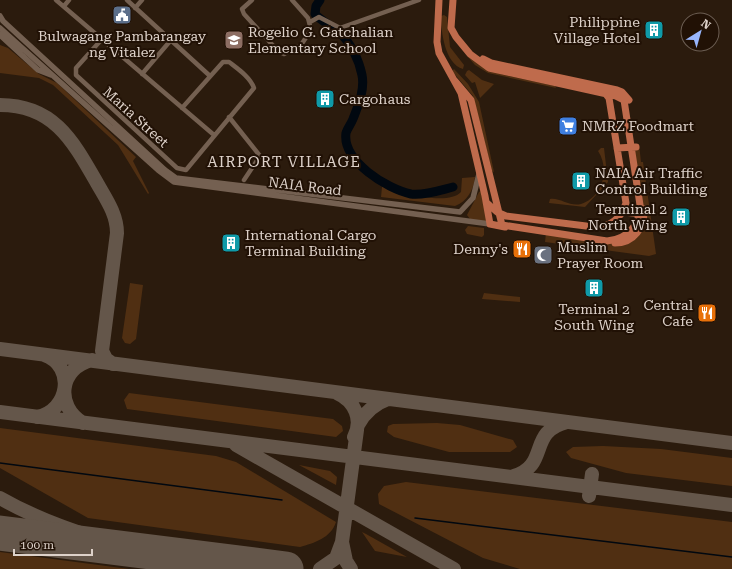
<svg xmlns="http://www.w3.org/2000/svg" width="732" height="569" viewBox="0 0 732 569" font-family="'Roboto Serif',serif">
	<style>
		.green { fill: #502f12 }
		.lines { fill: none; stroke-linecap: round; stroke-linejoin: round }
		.stream { stroke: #010810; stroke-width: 1.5 }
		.river { stroke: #010810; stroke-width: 9 }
		.taxiway { stroke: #64564a; stroke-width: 14 }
		.runway { stroke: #64564a; stroke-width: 35 }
		.minor { stroke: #746051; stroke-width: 4.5 }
		.tertiary { stroke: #746051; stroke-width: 5.5 }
		.primary { stroke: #bf6b4c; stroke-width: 7 }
		.labels { text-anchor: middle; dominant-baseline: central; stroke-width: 4; stroke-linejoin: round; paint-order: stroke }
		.poi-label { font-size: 14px; fill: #ddd1c9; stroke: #211105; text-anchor: start }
		.street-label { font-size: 14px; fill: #ddd1c9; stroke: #211105 }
		.neighbourhood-label { font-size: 15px; letter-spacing: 1px; fill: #ddd1c9; stroke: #211105 }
	</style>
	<rect width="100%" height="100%" fill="#2b1b0d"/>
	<path class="green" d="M444,15L447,17L450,47L464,65L463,69C445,64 441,32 441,16Z
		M0,45L8,48L39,74L57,83L136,157L133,161L149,193L148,194L118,145L53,85L39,78L0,73Z
		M467,56L500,74L555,86L556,88L488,73L475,65Z
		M454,69L468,84L479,102L494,172L492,171L473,96L452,71Z
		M469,70L482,80L494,84L480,98L475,82L472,83L465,75L467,71Z
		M639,144L641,162H643L656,254L649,256L545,242L546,233L610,241L638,223L632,145Z
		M601,148H604L608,182L585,207L549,203L550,199C559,197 570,207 581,204C603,197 610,169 598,151Z
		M475,177C474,189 467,202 455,206L381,197L382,187L384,186C400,193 448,206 461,192L462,178Z
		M481,191L487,222L470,219L467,215L479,192Z
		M468,226L484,228V235L482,237L467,234L465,230Z
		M130,283L143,285L136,339L130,344L125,343L122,338Z
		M484,293L520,297V302L482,299Z
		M129,393L333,419L342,426L343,431L336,437L127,409L124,400Z
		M437,423L460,425L513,440L517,447L510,452H449L394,437L387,432L388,426L393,424Z
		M0,428L216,456L236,462L336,522C331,538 314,543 300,547L88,518L0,468Z
		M603,446L661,449L732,458V486L626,473L571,458L566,452L573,447Z
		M299,465L330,471L337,477L336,485Z
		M406,482L732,522V569H520L483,558L379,504L378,494L384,486Z
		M362,532L366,534L407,557L375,551Z
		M0,552L129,569H0Z"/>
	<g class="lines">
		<path class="stream" d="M0,463L282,500
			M415,518L732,557"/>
		<path class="river" d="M320,0L316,6L315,14C322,22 331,25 339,32C351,43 359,60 362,75C365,90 358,106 353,119C351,124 347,129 346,133C342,161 387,189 411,194C423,196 441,190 453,187"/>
		<path class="taxiway" d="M0,105C54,105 73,141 97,183C106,199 117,214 117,233L102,351L106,359L113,364
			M0,349L732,443
			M337,393C355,401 363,420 354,437
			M0,412L732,505
			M37,417C69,411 76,366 44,355
			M83,423C55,406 59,368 92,360
			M358,425C365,412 374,404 388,399
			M236,445L454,569
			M514,476C550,465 527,432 567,422
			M589,496L592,474
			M0,498C40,521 82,534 126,548
			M342,542L357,430
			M320,569L336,558L342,542L346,561L351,569"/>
		<path class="runway" d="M0,533L286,569"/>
		<path class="minor" d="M56,0L214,135
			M127,0L210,76
			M252,0L242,9L244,14L278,51L284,54L301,45L311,30L308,18L292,0
			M64,6L69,0
			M135,8L142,0
			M310,22L319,17L340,28L419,0
			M102,39L76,68V75L177,168L186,170L254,88C250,77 238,69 229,62H223L182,108
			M142,74L171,40
			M229,117L260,156L244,180"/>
		<path class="tertiary" d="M0,16L3,21L165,170L176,178L460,212L473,198L479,174
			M0,28L158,170L174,182L490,224
			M0,35L38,70L51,75"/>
		<path class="primary" d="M439,0L437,42L439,53L461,93L485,196L490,224
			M453,0L451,28L456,37L470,54L489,68L616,96L624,100L640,205C640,225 628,239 607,241L502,225L471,100L455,81
			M483,59L491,63L617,90L622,92L629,100
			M617,148L636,147
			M487,203L497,212L506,216L594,227C610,227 621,219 626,203L609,98L605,93
			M623,212L643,214
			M490,224L505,227
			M615,243C634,243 645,227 644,209"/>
	</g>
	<defs>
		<g id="civic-square" transform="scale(1)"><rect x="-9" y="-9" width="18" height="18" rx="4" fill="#5c6f8a" stroke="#211105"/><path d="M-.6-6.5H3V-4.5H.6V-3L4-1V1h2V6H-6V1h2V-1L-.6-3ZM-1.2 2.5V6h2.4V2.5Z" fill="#fff"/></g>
		<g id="building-square" transform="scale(1)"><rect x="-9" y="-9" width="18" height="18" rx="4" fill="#0f9aa8" stroke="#211105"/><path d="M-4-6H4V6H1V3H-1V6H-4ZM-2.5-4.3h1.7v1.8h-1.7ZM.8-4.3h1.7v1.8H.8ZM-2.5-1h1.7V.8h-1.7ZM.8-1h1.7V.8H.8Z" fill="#fff"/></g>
		<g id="school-square" transform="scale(1)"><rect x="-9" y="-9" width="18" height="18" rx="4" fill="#8d6e63" stroke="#211105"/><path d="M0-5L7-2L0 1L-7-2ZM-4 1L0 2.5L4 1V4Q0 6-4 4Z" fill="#fff"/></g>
		<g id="supermarket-square" transform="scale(1)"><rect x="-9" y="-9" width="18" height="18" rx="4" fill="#3f7fe0" stroke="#211105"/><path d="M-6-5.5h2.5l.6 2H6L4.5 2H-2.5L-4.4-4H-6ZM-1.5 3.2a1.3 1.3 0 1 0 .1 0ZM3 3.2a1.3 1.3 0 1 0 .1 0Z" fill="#fff"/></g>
		<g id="restaurant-square" transform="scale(1)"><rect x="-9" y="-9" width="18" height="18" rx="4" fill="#e8710a" stroke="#211105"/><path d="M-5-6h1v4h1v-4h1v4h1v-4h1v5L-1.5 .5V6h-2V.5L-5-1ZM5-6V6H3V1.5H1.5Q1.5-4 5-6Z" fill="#fff"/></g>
		<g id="mosque-square" transform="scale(1)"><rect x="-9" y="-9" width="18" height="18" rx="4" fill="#6b7280" stroke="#211105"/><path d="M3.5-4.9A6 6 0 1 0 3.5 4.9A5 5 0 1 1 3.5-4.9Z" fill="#fff"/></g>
	</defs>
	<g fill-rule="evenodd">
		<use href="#civic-square" x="122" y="15"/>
		<use href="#building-square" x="654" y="30"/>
		<use href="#school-square" x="234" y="40"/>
		<use href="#building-square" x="325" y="99"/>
		<use href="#supermarket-square" x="568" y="126"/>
		<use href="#building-square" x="581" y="181"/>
		<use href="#building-square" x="681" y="217"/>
		<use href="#building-square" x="231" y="243"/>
		<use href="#restaurant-square" x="522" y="249"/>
		<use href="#mosque-square" x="543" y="255"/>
		<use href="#building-square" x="594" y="288"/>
		<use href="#restaurant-square" x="707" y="313"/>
	</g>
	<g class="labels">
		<g class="poi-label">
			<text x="640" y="22" text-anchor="end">Philippine<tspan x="640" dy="16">Village Hotel</tspan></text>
			<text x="248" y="32">Rogelio G. Gatchalian<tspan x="248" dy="16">Elementary School</tspan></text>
			<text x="122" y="36" text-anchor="middle">Bulwagang Pambarangay<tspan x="122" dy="16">ng Vitalez</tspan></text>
			<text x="339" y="99">Cargohaus</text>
			<text x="582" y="126">NMRZ Foodmart</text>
			<text x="595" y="173">NAIA Air Traffic<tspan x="595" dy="16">Control Building</tspan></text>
			<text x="667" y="209" text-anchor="end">Terminal 2<tspan x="667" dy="16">North Wing</tspan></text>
			<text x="245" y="235">International Cargo<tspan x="245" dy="16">Terminal Building</tspan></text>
			<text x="557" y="247">Muslim<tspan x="557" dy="16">Prayer Room</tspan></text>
			<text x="508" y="249" text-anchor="end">Denny's</text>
			<text x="693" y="305" text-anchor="end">Central<tspan x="693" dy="16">Cafe</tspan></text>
			<text x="594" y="309" text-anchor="middle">Terminal 2<tspan x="594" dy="16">South Wing</tspan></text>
		</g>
		<g class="street-label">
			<text transform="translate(136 117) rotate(42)">Maria Street</text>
			<text transform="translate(305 186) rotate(7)">NAIA Road</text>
		</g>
		<g class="neighbourhood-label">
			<text x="284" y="162">AIRPORT VILLAGE</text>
		</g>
	</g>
	<g transform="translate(700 32) rotate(37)"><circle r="19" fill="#211105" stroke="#6c5e53"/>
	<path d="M0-3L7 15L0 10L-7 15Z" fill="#98b6fd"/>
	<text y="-6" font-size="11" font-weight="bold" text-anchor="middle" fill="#ddd1c9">N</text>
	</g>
	<path d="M14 549v6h78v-6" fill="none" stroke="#ddd1c9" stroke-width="2"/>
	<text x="20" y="549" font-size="12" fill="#ddd1c9" stroke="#211105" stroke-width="3" paint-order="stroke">100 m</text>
</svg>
